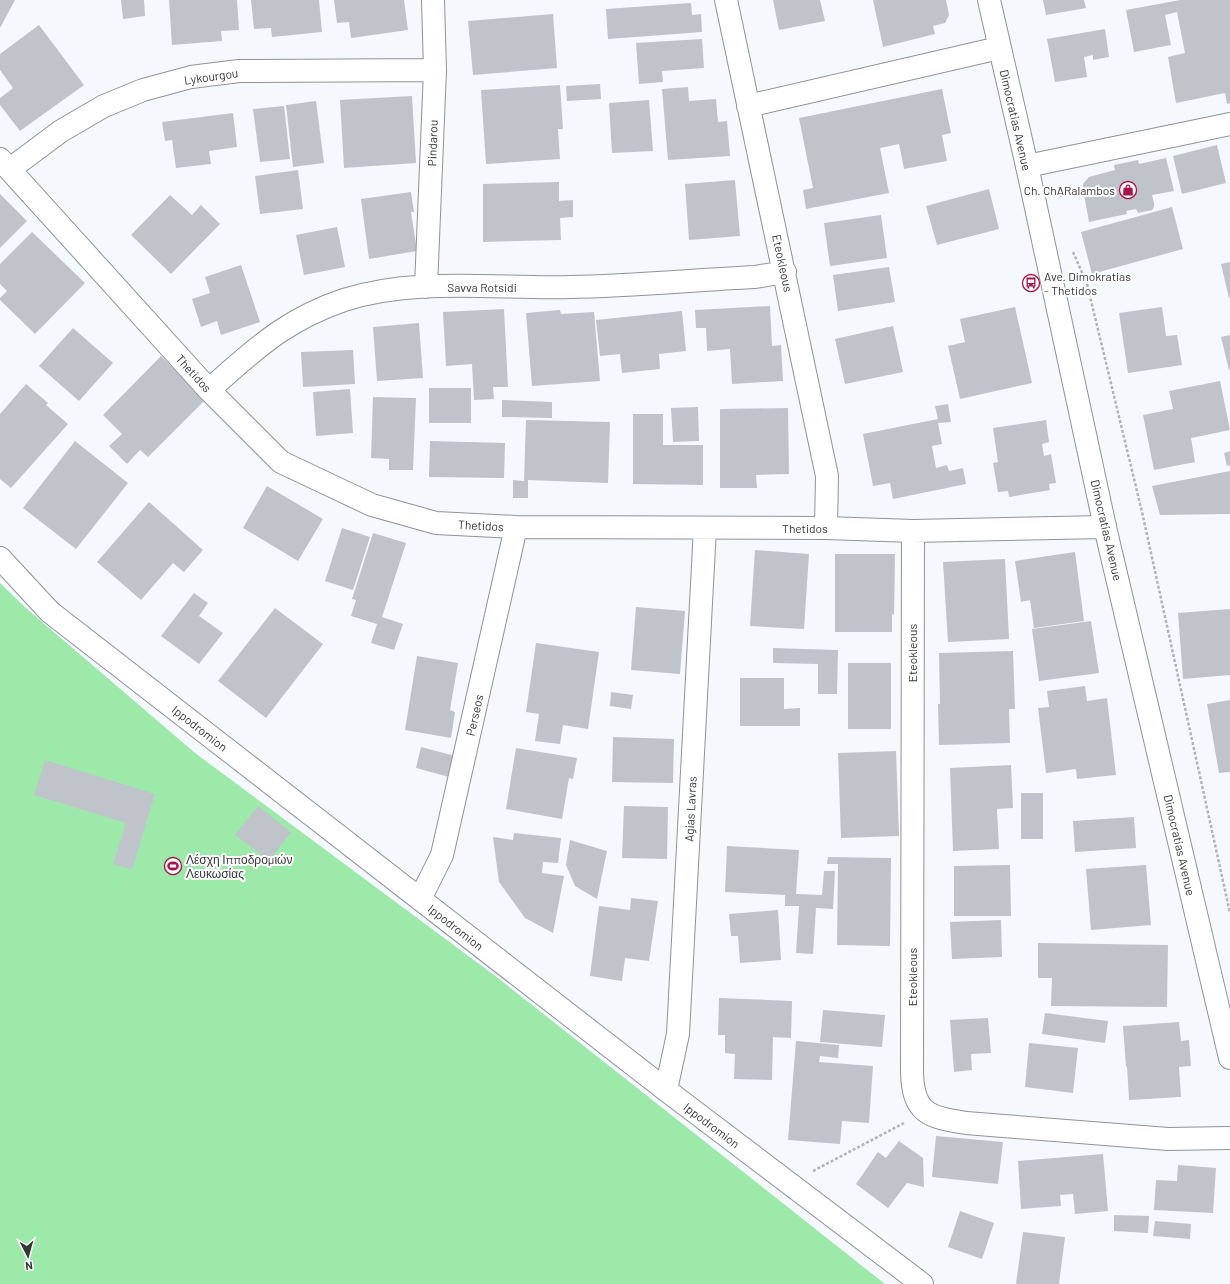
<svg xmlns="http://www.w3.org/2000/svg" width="1230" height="1284" viewBox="0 0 1230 1284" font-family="Barlow,sans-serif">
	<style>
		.green { fill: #9de9aa }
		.building { fill: #bfc4ca }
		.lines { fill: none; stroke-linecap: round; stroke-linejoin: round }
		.street-casing { stroke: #8f9399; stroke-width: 24 }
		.secondary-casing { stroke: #8f9399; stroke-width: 24 }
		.path { stroke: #b0b3b7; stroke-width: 2.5; stroke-dasharray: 3 2; stroke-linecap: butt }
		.street { stroke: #fff; stroke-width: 22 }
		.secondary { stroke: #fff; stroke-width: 22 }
		.labels { text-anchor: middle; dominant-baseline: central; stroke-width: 4; stroke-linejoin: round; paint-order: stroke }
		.street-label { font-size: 12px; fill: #343638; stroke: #fff }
		.poi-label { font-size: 12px; fill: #343638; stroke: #fff; text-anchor: start }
	</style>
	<rect width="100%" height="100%" fill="#f5f9fe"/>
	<path class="green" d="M0,583L27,609L195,753L498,978L885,1284H0Z"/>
	<path class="building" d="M0,0H15L0,28Z
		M121,0H144L145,16L123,19Z
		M169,0H237L239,30L221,31L222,41L172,45Z
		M251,0H319L322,32L272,37L271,28L254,29Z
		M334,0H404L408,30L351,38L349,22L337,23Z
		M773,0H820L825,21L779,30Z
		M873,0H946L949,15L945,23L933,26L935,34L883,47Z
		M1043,0H1084L1086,8L1046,15Z
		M1180,0H1230V103L1227,104L1225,93L1176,103L1168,57L1185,53L1177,12L1165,15L1171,45L1134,52L1126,10Z
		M691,3L692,15L701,14L702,32L608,39L606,9Z
		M553,14L557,68L473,75L468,21Z
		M39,25L84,85L20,131L0,105V98L13,88L0,70V54Z
		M1105,29L1109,57L1093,60V55L1084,57L1087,77L1055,82L1047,39Z
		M702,39L704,68L662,71L663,82L639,84L636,43Z
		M600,84L601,99L567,101L566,86Z
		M560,85L563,129H558L560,159L486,164L481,90Z
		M688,87L689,101L716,99L718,122L727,121L730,156L668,160L662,89Z
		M942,89L951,133L942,135L947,161L904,169L899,144L880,148L889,193L806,209L803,190L813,188L799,118Z
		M412,96L416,163L344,168L340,100Z
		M649,100L653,151L612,153L609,103Z
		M316,101L324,163L293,167L286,105Z
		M284,106L290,159L260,162L253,109Z
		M233,113L237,147L209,151L211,164L176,168L172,140L165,141L162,122Z
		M1217,145L1226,183L1182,194L1173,156Z
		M1166,158L1174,191L1152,195L1154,203V207L1152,210L1138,213L1136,209L1126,211L1127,214L1089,222L1083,189V184L1089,177L1115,170L1114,165L1138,160L1139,164Z
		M298,170L303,209L260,214L255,176Z
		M735,180L740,236L689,240L685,184Z
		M559,182V201L573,200V217L560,218L561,240L483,242V184Z
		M989,189L999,229L937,245L926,206Z
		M411,192L414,212H411L417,251L369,259L361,199Z
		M0,194L27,221L0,248Z
		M170,195L192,215L201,205L220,224L171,274L131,235Z
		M1172,207L1183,249L1092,274L1081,232Z
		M881,215L887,258L830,266L824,223Z
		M337,227L345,267L304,275L296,235Z
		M32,232L85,283L35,334L0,300V298L7,291L0,284V264Z
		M1230,262V298H1229L1221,264Z
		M241,265L260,322L221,335L217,321L201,327L192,299L210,293L205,277Z
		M889,267L895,302L838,311L833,275Z
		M770,306L772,346L781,345L783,381L732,384L730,349L707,351L706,328H696L695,310Z
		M1015,307L1032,383L960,399L948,346L965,342L960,319Z
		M1162,307L1166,336L1177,335L1182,365L1128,373L1119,313Z
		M504,309L508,387H493L494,399L474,400L472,364L446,366L443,312Z
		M560,310L561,314L594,312L600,381L532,386L526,313Z
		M682,311L686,351L659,354L660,369L622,373L620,354L600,356L596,320Z
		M419,323L423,378L377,381L373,327Z
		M893,326L903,372L845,384L835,339Z
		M73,328L113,363L79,401L39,366Z
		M1230,335V370H1229L1221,337Z
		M353,350L355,384L303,387L301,352Z
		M161,356L182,377L186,373L209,396L148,457L140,450L127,464L109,446L122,434L103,415Z
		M1220,381L1230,430L1191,438L1195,462L1154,470L1143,415L1173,409L1169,391Z
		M26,384L48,403L46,405L68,424L11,488L0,479V414Z
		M429,388H471V423H429Z
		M350,389L353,433L316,436L313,392Z
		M373,397L416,398L413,470H389V459L371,458Z
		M502,400L552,402V418L502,417Z
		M948,404L951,422L938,423L942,444L932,446L936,468L947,465L949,471L963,468L966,484L893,499L890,483L873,486L863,434L938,419L935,406Z
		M698,407L699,441L673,442L671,408Z
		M788,408L789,474L756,475L757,488H720V409Z
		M633,414H663V445H703V485L633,484Z
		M526,420L610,422L608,483L528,480V498H513V480L524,481Z
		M1046,420L1049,442L1042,444L1044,456L1051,454L1056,483L1049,484L1050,490L1009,497L1008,491L998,492L993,463L998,462L993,428Z
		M75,441L128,483L76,549L23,508Z
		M430,441L505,443L504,478L429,477Z
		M1230,451V465L1227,466L1224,453Z
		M1230,471V514L1160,515L1152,486Z
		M267,486L323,519L298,561L243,528Z
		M149,502L203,550L184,572L173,563L141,600L97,562Z
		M342,528L370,537L353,590L325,581Z
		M373,533L406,543L382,617L403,624L394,650L371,643L377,624L351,616L356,600L352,599Z
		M755,550L809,554L804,629L750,626Z
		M1075,552L1084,621L1034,628L1030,600L1021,602L1015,561Z
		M835,554H895L894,615L892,614V632H835Z
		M1005,559L1009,639L948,642L943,562Z
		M194,593L208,603L199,616L223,633L199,664L161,636Z
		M636,607L685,611L680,674L631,670Z
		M275,608L323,644L266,718L218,681Z
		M1230,609V675L1183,679L1178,613Z
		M1091,621L1099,673L1039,681L1032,629Z
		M536,643L599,652L588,729L563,725L560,744L535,741L539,714L526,712Z
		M773,648L838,650L837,694H818V664L773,663Z
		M1013,651L1015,709H1009L1010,743L939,745L938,704H940L939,653Z
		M417,656L458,663L450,710L455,712L451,738L405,730Z
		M848,663H891V729H848Z
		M740,678H784V709L800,708V726H740Z
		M1085,686L1087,701L1107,698L1116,775L1077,779L1076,769L1046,773L1038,708L1049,707L1047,691Z
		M611,692L633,695L631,709L610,706Z
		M1230,700V772L1219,773L1207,704Z
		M613,737L674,739L673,783L612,782Z
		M421,747L455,756L449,777L416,768Z
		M516,748L577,758L573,779L569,778L562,819L506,809Z
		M896,751L899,836L841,838L838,753Z
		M45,760L155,794L132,870L113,864L126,823L34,795Z
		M1011,765L1013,808L997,809L999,849L953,851L950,768Z
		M1021,793H1043V839H1021Z
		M258,806L291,832L269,861L235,835Z
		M624,806L668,807L667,859L622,858Z
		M1134,817L1136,848L1075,852L1073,821Z
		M514,833L561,838L558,863L543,862L542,873L564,876L553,933L525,918L499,882L493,837L513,840Z
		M570,840L607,851L597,899L575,886L566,865Z
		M727,846L799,850L796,894L822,895L824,871H835L833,909L816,908L813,954L796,953L799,906H785V895L725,892Z
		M828,857L891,858L890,946L837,945L838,864H827Z
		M1010,865L1011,916H954V866Z
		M1146,865L1151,925L1091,930L1086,869Z
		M631,898L658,901L649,961L625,958L622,981L590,976L599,906L630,910Z
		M778,910L781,960L740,963L738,936H731L729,914Z
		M1001,920L1002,957L952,959L950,922Z
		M1038,943L1168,945L1167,1007L1051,1006L1052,978H1038Z
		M719,998L792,1001L791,1038L773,1037L772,1080L734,1079L735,1054L725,1053V1035H718Z
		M823,1010L885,1015L882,1047L820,1042Z
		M1045,1013L1108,1021L1105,1043L1042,1034Z
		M988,1018L991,1053L971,1054L972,1070L954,1072L950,1020Z
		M1179,1022L1181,1041L1189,1040L1191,1066L1179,1067L1181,1097L1129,1100L1127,1066L1126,1067L1123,1026Z
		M796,1041L839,1045L838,1058L820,1056L819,1062L873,1066L869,1123L842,1121L840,1144L788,1140Z
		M1029,1043L1078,1048L1073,1093L1025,1087Z
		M936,1136L1003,1142L998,1184L932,1177Z
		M899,1141L923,1158L924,1187L907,1183L888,1208L856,1184L878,1152L886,1158Z
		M1103,1154L1108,1211L1075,1214L1073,1194L1060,1195L1061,1206L1021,1209L1018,1161Z
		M1178,1165L1216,1168L1213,1213L1154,1210L1156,1180L1177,1181Z
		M960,1211L994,1223L982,1259L948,1247Z
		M1114,1215L1149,1216L1148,1233L1114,1231Z
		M1155,1221L1191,1224L1190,1239L1153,1236Z
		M1023,1232L1065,1237L1059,1284H1016Z"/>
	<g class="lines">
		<g class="street-casing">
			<path id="street" d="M726,0L827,476L826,528
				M748,106L999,48
				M0,159L209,390L281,462L372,505L436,523L516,527L826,528L913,531L1105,527
				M1027,166L1230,124
				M10,169L61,131L104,106L143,90L191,77L239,71L435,70
				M426,287L435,70L433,0
				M209,390C231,370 254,349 279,332C297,320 323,307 344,300C416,277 496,289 570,287C632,286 693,280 755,277L785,272
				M913,531L912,1072C913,1114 929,1117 966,1123L1168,1139L1230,1138
				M420,899L442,855L516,527
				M666,1090L678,1034L705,528"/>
		</g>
		<g class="secondary-casing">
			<path id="secondary" d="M989,0L1027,166L1105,527L1230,1058
				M0,558L50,612L666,1090L922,1284"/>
		</g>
		<path class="path" d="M1060,197L1067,184
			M1073,252L1087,284L1142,512L1230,913
			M813,1171L904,1123"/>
		<use href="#street" class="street"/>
		<use href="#secondary" class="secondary"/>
	</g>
	<defs>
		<g id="shop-ring" transform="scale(0.9)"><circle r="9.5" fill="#fff" stroke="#a81348" stroke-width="1.5"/><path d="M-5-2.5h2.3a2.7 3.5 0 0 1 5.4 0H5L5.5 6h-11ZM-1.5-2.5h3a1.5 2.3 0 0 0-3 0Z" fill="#a81348"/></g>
		<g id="bus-ring" transform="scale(0.9)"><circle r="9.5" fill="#fff" stroke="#a81348" stroke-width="1.5"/><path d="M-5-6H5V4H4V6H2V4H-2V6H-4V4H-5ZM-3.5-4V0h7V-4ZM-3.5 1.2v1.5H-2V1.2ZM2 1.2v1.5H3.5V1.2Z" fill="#a81348"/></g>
		<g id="stadium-ring" transform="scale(0.9)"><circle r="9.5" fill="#fff" stroke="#a81348" stroke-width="1.5"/><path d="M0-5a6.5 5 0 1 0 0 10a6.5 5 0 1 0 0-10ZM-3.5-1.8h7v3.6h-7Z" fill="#a81348"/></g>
	</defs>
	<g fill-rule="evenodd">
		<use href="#shop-ring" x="1128" y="190"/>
		<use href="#bus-ring" x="1031" y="283"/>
		<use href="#stadium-ring" x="173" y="866"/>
	</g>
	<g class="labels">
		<g class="street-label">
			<text transform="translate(211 76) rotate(-8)">Lykourgou</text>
			<text transform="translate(1016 120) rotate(77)">Dimocratias Avenue</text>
			<text transform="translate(432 143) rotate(-88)">Pindarou</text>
			<text transform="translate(783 263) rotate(78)">Eteokleous</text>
			<text x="482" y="287">Savva Rotsidi</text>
			<text transform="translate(194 373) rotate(48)">Thetidos</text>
			<text transform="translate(481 525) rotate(3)">Thetidos</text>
			<text x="805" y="528">Thetidos</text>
			<text transform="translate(1107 530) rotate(77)">Dimocratias Avenue</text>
			<text transform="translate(912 653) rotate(-90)">Eteokleous</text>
			<text transform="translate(474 715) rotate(-77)">Perseos</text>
			<text transform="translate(200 728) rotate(38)">Ippodromion</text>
			<text transform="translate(690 809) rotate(-87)">Agias Lavras</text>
			<text transform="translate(1180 845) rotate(77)">Dimocratias Avenue</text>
			<text transform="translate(456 927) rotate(38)">Ippodromion</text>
			<text transform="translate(912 977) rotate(-90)">Eteokleous</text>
			<text transform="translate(712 1125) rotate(37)">Ippodromion</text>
		</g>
		<g class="poi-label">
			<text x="1115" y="190" text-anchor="end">Ch. ChARalambos</text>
			<text x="1044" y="276">Ave. Dimokratias<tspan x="1044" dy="14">- Thetidos</tspan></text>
			<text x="186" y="859">Λέσχη Ιπποδρομιών<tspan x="186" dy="14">Λευκωσίας</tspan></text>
		</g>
	</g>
	<g transform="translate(28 1256) rotate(174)" stroke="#ffffff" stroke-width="3" paint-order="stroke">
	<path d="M0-3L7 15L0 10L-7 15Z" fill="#343638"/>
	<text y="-6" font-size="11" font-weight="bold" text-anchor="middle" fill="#343638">N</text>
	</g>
</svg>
